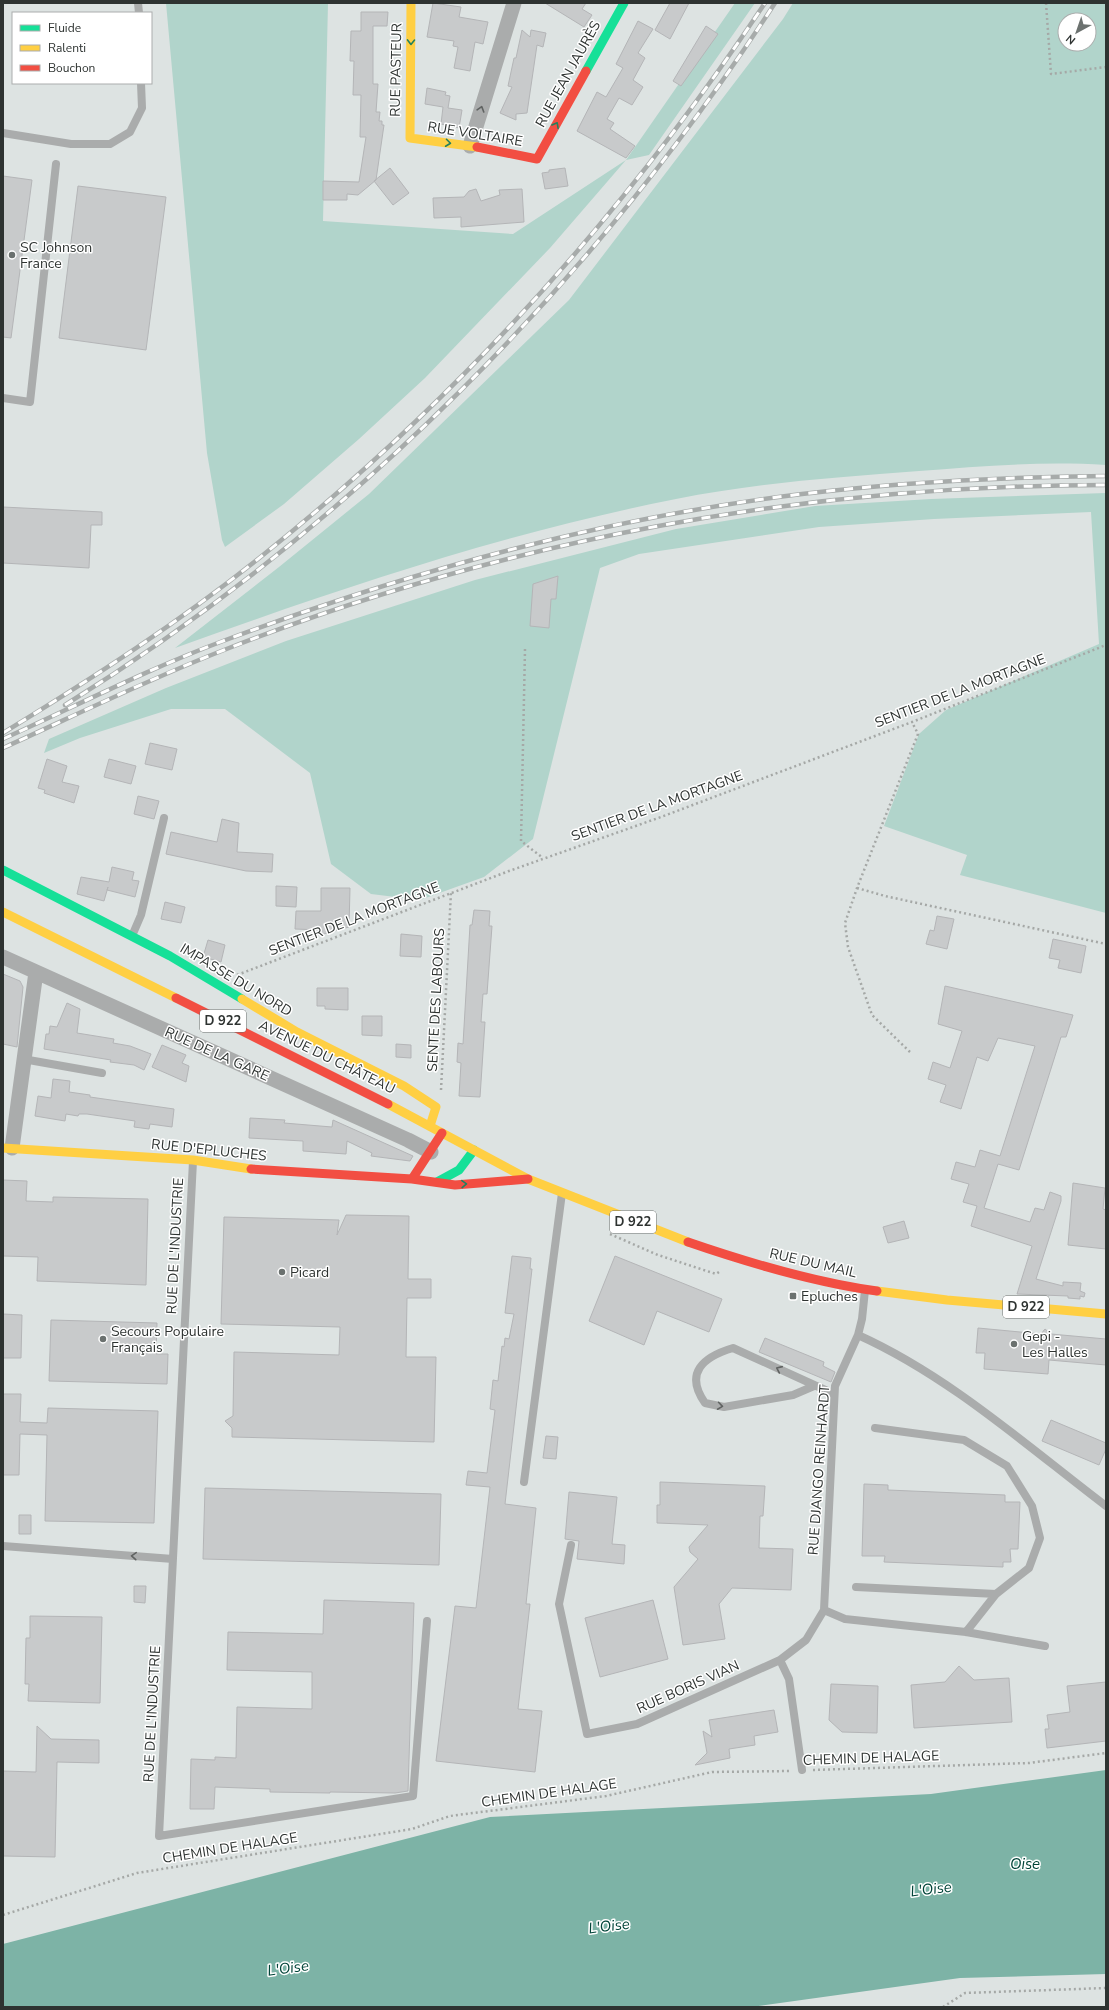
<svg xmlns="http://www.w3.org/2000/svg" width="1109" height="2010" viewBox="0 0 1109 2010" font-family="'Nunito Sans',sans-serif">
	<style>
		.green { fill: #b1d4cb; fill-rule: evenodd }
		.water { fill: #7db3a6 }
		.building { fill: #c8cacb; stroke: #b4b5b7 }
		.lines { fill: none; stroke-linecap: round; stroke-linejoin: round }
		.path { stroke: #a5a8a6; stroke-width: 2.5; stroke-dasharray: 2 3; stroke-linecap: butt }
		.lane { stroke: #aaacac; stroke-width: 8 }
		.street { stroke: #aaacac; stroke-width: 15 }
		.fast { stroke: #16e098; stroke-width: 9 }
		.slow { stroke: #ffcf43; stroke-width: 9 }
		.jam { stroke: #f24e42; stroke-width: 9 }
		.rail-casing { stroke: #a7abaa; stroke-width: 4.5 }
		.rail { stroke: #fff; stroke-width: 3; stroke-dasharray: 9; stroke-linecap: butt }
		.oneway { stroke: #23815f }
		.oneway2 { stroke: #606362 }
		.poi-dot { fill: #6b716f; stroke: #fff; stroke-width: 1.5 }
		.labels { text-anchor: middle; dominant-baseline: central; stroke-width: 3; stroke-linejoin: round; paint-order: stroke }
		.shield { fill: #fff; stroke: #6d706f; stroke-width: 1 }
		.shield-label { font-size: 13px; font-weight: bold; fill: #2e3331 }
		.street-label { font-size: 14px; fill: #2e3331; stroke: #fff }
		.poi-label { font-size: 14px; fill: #2e3331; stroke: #fff; text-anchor: start }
		.water-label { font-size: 15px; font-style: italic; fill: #004438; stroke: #fff }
	</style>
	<rect width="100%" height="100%" fill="#dde3e2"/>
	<path class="green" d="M166,3H328L323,221L513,234L626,160L735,3H755L649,155L626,160L550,248L425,378L359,439L284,504L225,547L222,540L207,453Z
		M793,3H1106V465C1044,461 981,466 919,471C838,477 756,483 676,499C504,533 339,589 175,648L279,567L369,494L569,300L783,19ZM1065,20H1089V44H1065Z
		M1106,493V913L960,875L967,855L884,826L919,734L946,710L1099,644L1091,512L934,519L819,527L639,554L600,568L533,839L484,877L420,900L371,894L331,864L310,773L225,709H171L80,738L44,753L49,739L166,688L286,641L475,580L676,529L815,506L931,499Z"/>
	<path class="water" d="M1106,1770V1974L960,1978L751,2007H3V1944L490,1817L931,1794Z"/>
	<path class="building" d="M433,3L461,7L459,17L488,22L483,44L475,42L470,71L454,68L458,47L453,46L454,41L427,37Z
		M545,3H586L582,9L592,15L584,27Z
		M670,3H689L670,39L655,30Z
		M361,12H388L387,26H373V84H378L376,112H380L379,121H382V125H384L376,180L358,195L347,194V200H323V181L359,182L366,137H360L361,95H353L354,61H350L351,31H361Z
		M638,21L653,29L638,53L645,58L633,80L643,87L632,105L619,98L607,119L614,123L610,129L635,146L626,158L577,131L597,92L606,97L623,68L616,64Z
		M706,26L718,34L681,86L673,81Z
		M522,30L530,37L531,30L546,33L543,47L537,45L527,113L516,114V120L500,113L512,87L508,86L514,58H516Z
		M427,88L446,92L445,95L450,96L448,108L462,110L459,128L441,124L443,107L425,104Z
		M390,168L409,193L393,205L374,181Z
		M565,168L568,186L545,189L542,173L549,172V170Z
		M3,176L32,180L11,338L3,337Z
		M78,186L166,197L146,350L59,338Z
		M476,189L481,201L500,195L499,190L522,189L524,222L461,227V217L434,218L433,198L464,197L469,191Z
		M3,507L102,512V525H91L89,568L3,563Z
		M558,576L556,599H551L549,628L530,626L533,584Z
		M150,743L177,749L172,770L145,764Z
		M47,759L67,766L62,782L79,786L74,803L44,793L45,790L38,788Z
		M109,759L136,766L131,784L104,777Z
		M138,796L159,801L154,819L134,814Z
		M222,819L239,823L237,852L273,854L272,872L246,871L166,854L171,832L217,842Z
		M112,867L134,872L132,880L139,881L135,897L107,890L108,887L104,901L77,894L81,877L109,882Z
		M276,886L297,887L296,907L276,906Z
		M321,888H350L349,927L320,935V930L295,929L296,911H321Z
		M165,902L185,907L181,923L161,919Z
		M474,910L490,911L489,926H492L487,994H483L481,1022H485L480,1097L459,1096L461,1063L457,1062L458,1043L463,1044L470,925H472Z
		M937,916L954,919L947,949L926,944L930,930L934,931Z
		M401,934L422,936L421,957L400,956Z
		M1053,939L1086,946L1081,973L1058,968L1060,960L1049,958Z
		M208,940L225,945L221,962L203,957Z
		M3,974L20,981L23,987L17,1047L3,1044Z
		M945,986L1073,1015L1066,1037H1061L1019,1170L998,1164L984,1208L1030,1222L1035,1208L1044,1210L1050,1192L1061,1196V1201L1036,1279L1063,1286V1282L1081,1283L1080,1291L1085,1293L1084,1297L1080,1296V1299L1068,1298V1296L1017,1294L1032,1246L971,1226L977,1206L963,1202L969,1184L951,1179L956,1162L975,1167L980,1150L1000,1156L1035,1046L998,1038L988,1061L977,1057L961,1109L940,1102L946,1085L928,1079L933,1062L950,1068L962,1031L938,1024Z
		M317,988H348V1010L325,1009V1006H317Z
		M67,1003L80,1009L77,1033L114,1039L113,1043L130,1046L151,1054L144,1070L134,1065L110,1062L111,1060L44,1049L46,1034H49L50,1026L57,1027Z
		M362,1016H382V1036L362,1035Z
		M396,1044L411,1045V1058L396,1057Z
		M162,1045L186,1055L182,1063L189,1066L186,1082L152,1067Z
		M53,1079L70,1081L69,1092L90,1095V1097L174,1109L172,1127L150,1124L149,1129L134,1127L135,1121L87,1114H79L78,1116L66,1114L65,1121L35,1116L38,1096L51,1098Z
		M250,1118L285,1120L284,1123L332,1127L333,1120L413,1156L410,1161L371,1156L372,1153L347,1141L346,1154L303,1151V1141L249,1138Z
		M3,1180L27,1181L26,1201L53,1202V1197L148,1199L146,1285L37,1281L38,1257L3,1256Z
		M1073,1183L1105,1188L1103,1209L1106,1210V1249L1068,1245Z
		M346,1215L409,1216L408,1279H431V1298H407L406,1357H436L434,1442L232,1437V1428L225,1421L233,1416L234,1352L339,1355L340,1327L221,1324L224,1217L339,1220L337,1235Z
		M904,1221L909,1238L888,1243L883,1227Z
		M512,1256L531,1258L530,1269H532L505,1504L536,1508L526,1604H530L518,1709L542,1711L535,1772L436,1761L455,1606L476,1608L490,1487L466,1485L468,1471L487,1473L495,1410L490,1409L493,1380L498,1381L502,1346L504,1347L505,1338L509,1339L514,1314L505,1313Z
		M615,1256L722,1299L709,1332L657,1311L644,1345L589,1321Z
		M3,1314L22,1315L21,1358H3Z
		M51,1320L157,1323L156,1354H168L167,1384L49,1381Z
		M978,1328L1041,1334L1045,1329L1051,1334L1106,1339V1365L1049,1360L1048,1374L984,1369L985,1353H976Z
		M765,1338L824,1362L823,1366L835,1372L831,1382L759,1352Z
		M3,1394H21L20,1422L47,1423L48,1408L158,1411L154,1523L45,1521L47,1435L20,1434L19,1475H3Z
		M1051,1420L1106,1443V1449L1099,1465L1042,1441Z
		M546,1436L558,1437L556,1459L543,1458Z
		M660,1482L765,1486L763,1516H760L759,1548L793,1549L791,1590L732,1588L719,1604L725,1639L683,1645L674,1587L698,1559L690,1552L689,1547L708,1525L657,1523V1505H660Z
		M864,1484L888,1485V1490L1005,1495V1502H1020L1018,1549H1010L1011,1562H1003V1567L884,1562L885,1556H862Z
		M205,1488L441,1494L439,1565L203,1559Z
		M569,1492L617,1497L612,1544L625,1545L624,1564L577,1559L579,1541L565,1539Z
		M19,1515H31V1534H19Z
		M134,1586H146L145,1603L134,1602Z
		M324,1600L414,1603L408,1791L395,1793L330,1792V1793L270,1792V1789L215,1787L214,1809H190L191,1759L215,1760V1757L236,1758L237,1707L312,1709V1672L227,1670L228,1632L323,1634Z
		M653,1600L668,1659L600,1677L585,1618Z
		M30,1616L102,1617L100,1703L28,1701L29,1684H25L26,1638H30Z
		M959,1666L974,1680L1009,1678L1012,1722L914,1728L911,1685L945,1682Z
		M1106,1682V1741L1047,1748L1045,1729H1049L1047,1715L1070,1712L1067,1686Z
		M831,1684L878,1686L877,1733L842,1732L829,1720Z
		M774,1710L778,1732L754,1736L755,1745L729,1749L730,1758L695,1765L707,1753L703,1731L712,1737L709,1720Z
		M37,1726L51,1739L99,1740V1763L57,1762L55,1857L3,1856V1771L36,1772Z"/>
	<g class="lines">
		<path class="path" d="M1046,3L1051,74L1106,67
			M525,649L521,841L543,858
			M857,888L885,896L1106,944
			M237,975L509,871L661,817L912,722L1106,645
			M910,1052L872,1015L848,947L845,923L857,888L918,734L912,722
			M441,1090L451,892
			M610,1234L658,1255L716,1274L719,1272
			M813,1770L1029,1763L1106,1753
			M3,1915L137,1873L412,1829L450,1816L606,1796L712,1772L790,1771
			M943,2007L965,1993L1106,1988"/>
		<path class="lane" d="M138,3L139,13
			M3,133L71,144H110L130,132L142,108L141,83
			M3,398L30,402L56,164
			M132,936L141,915L164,818
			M23,1059L102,1073
			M193,1161L159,1836L413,1796L427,1621
			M858,1335C949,1376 1027,1446 1106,1506
			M814,1386L793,1395L724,1407L705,1403C684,1373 703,1357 733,1348L834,1394
			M875,1428L964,1440L1007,1466L1032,1506L1040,1538L1029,1568L996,1594L966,1632
			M524,1482L562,1193
			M571,1545L559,1604L587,1734L637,1724L780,1660L806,1640L824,1610L845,1619L966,1632L1045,1646
			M3,1546L173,1559
			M856,1587L996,1594
			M824,1610L835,1386L858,1335L862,1319L865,1290
			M780,1660L789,1679L802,1770"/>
		<path class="street" d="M470,146L514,3
			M3,957L408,1140L431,1152
			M12,1148L36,972"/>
		<path class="fast" d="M586,71L624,3
			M3,870L170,956L242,999
			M437,1182L459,1170L474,1150"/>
		<path class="slow" d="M411,3L410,138L477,147
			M3,912L176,998
			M242,999L297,1032L404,1086L436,1107L430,1126
			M388,1104L528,1179L688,1242
			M3,1148L193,1160L251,1169
			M877,1291L947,1300L1106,1314"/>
		<path class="jam" d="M477,147L537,159L586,71
			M176,998L388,1104
			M251,1169L412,1179L455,1185L528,1179
			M412,1179L442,1133
			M688,1242C749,1263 812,1282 877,1291"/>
		<g class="rail-casing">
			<path id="rail" d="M65,705C350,528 593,283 775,3
				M3,733C93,678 181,621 263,555C459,398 626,212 765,3
				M3,739C76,706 148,669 223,641C410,571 604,518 802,494C903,482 1004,477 1106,476
				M3,748C76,715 149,679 224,650C504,540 805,485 1106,485"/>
		</g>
		<use href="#rail" class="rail"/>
	</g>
	<defs><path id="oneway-chevron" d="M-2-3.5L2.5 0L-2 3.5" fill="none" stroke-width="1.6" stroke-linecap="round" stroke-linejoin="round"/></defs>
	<g class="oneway">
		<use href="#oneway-chevron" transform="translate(411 42) rotate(91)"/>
		<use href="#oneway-chevron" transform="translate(556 125) rotate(-61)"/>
		<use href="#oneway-chevron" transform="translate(448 143) rotate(7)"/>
		<use href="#oneway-chevron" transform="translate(464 1184) rotate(-2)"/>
	</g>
	<g class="oneway2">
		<use href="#oneway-chevron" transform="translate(481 109) rotate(-73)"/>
		<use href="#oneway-chevron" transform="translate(779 1369) rotate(-156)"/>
		<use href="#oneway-chevron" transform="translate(720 1406) rotate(8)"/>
		<use href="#oneway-chevron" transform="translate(134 1556) rotate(-176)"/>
	</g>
	<g class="poi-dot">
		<circle cx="12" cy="255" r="4"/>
		<circle cx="282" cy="1272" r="4"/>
		<rect x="789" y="1292" width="8" height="8" rx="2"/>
		<circle cx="103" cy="1339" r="4"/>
		<circle cx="1014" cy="1344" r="4"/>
	</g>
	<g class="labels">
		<g class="shield">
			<rect x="200" y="1010" width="46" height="22" rx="3"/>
			<rect x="610" y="1211" width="46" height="22" rx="3"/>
			<rect x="1003" y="1296" width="46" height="22" rx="3"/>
		</g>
		<g class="shield-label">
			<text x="223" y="1021">D 922</text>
			<text x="633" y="1222">D 922</text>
			<text x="1026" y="1307">D 922</text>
		</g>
		<g class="street-label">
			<text transform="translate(396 70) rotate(-89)">RUE PASTEUR</text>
			<text transform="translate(568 74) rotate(-61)">RUE JEAN JAURÈS</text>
			<text transform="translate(475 134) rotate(9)">RUE VOLTAIRE</text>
			<text transform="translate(960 691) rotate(-21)">SENTIER DE LA MORTAGNE</text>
			<text transform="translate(657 806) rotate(-20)">SENTIER DE LA MORTAGNE</text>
			<text transform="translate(354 919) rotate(-21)">SENTIER DE LA MORTAGNE</text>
			<text transform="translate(236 980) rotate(31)">IMPASSE DU NORD</text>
			<text transform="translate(436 1000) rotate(-87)">SENTE DES LABOURS</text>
			<text transform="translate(217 1054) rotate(24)">RUE DE LA GARE</text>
			<text transform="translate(327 1057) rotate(26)">AVENUE DU CHÂTEAU</text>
			<text transform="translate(209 1150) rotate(6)">RUE D'EPLUCHES</text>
			<text transform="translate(175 1246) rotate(-87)">RUE DE L'INDUSTRIE</text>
			<text transform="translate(813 1263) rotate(13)">RUE DU MAIL</text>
			<text transform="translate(819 1470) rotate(-86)">RUE DJANGO REINHARDT</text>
			<text transform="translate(688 1687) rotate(-24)">RUE BORIS VIAN</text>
			<text transform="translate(152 1714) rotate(-87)">RUE DE L'INDUSTRIE</text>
			<text transform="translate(871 1758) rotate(-2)">CHEMIN DE HALAGE</text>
			<text transform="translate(549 1793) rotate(-8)">CHEMIN DE HALAGE</text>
			<text transform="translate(230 1848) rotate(-9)">CHEMIN DE HALAGE</text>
		</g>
		<g class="poi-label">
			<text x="20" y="247">SC Johnson<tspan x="20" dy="16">France</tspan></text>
			<text x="290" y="1272">Picard</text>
			<text x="801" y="1296">Epluches</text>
			<text x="111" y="1331">Secours Populaire<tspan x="111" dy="16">Français</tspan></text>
			<text x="1022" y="1336">Gepi -<tspan x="1022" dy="16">Les Halles</tspan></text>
		</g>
		<g class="water-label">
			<text x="1025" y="1864">Oise</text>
			<text transform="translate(931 1889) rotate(-7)">L'Oise</text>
			<text transform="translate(609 1926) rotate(-7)">L'Oise</text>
			<text transform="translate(288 1968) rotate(-8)">L'Oise</text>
		</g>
	</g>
	<rect width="1109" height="2010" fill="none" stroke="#2e3331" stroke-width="8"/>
	<rect x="12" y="12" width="140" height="72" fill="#ffffff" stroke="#abadad"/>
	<rect x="20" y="25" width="20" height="6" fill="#16e098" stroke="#abadad"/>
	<text x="48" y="32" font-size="12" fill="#2e3331">Fluide</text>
	<rect x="20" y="45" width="20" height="6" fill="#ffcf43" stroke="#abadad"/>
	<text x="48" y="52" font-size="12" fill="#2e3331">Ralenti</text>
	<rect x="20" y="65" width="20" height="6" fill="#f24e42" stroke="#abadad"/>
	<text x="48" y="72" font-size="12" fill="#2e3331">Bouchon</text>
	<g transform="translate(1077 32) rotate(220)"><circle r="19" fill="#ffffff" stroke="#abadad"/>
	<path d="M0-3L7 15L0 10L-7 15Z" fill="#6b716f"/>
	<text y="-6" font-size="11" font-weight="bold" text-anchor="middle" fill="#2e3331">N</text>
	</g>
</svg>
